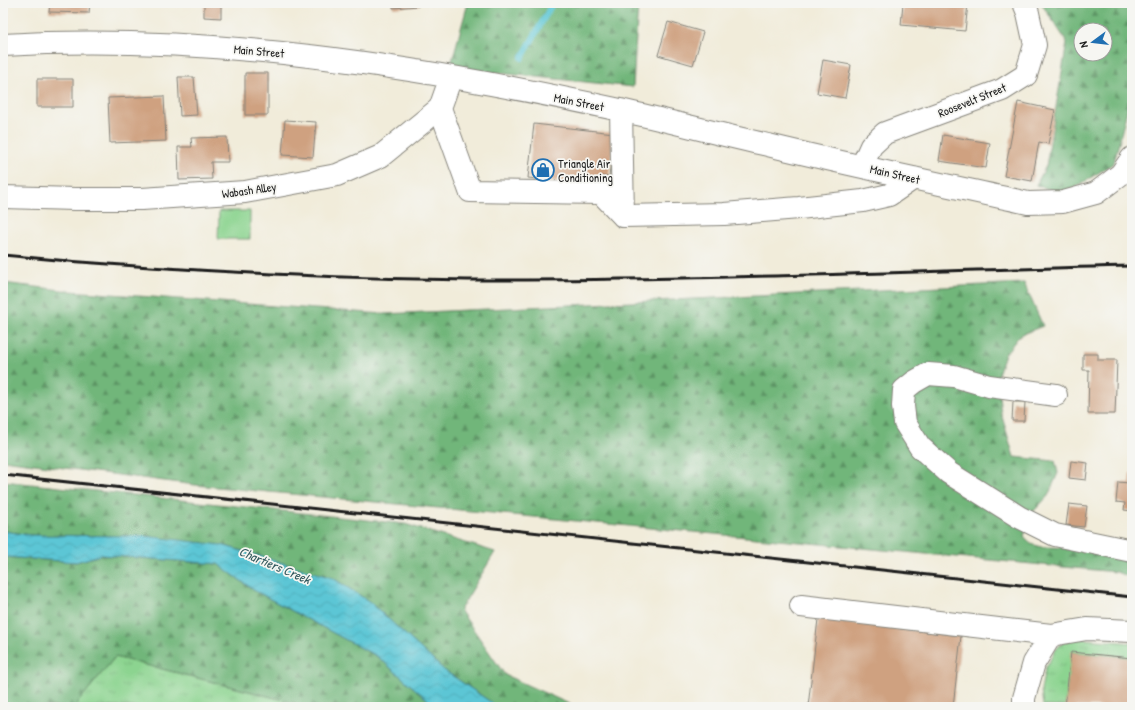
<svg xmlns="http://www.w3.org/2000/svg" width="1135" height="710" viewBox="0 0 1135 710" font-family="'Patrick Hand',sans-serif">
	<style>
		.grass { fill: url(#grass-tufts); stroke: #547856 }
		.forest { fill: url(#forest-firs); stroke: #46694b; fill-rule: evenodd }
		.green { fill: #8cd490; stroke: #547856 }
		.water { fill: url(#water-waves); stroke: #3c7178 }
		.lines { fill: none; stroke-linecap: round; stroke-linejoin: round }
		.stream { stroke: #5bc6d5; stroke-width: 6 }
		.building { fill: #cfa180 }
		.minor-casing { stroke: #86847b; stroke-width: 24 }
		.minor { stroke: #fff; stroke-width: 22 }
		.rail { stroke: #1c1c1c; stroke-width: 3 }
		.labels { text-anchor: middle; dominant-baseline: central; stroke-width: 3.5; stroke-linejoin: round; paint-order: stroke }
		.street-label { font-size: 12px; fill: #1c1c1c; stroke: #f6f6f2 }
		.poi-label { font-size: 12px; fill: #1c1c1c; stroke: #f6f6f2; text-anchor: start }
		.water-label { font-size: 13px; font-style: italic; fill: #32585d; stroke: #f6f6f2 }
	</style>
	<defs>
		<pattern id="grass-tufts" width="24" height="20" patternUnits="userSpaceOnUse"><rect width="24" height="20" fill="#8cd490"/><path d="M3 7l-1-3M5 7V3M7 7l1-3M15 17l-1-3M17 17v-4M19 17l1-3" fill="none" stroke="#78b57c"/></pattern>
		<pattern id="forest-firs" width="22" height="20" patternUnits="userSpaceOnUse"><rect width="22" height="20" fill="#71b67a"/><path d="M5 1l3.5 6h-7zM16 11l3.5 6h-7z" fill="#5c9363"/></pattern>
		<pattern id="water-waves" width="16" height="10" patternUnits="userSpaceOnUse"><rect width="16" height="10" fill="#5bc6d5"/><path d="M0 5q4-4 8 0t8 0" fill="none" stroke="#4faab6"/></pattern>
	</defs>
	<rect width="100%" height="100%" fill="#f6f6f2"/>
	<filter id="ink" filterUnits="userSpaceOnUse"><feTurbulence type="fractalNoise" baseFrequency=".025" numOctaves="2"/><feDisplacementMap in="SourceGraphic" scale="8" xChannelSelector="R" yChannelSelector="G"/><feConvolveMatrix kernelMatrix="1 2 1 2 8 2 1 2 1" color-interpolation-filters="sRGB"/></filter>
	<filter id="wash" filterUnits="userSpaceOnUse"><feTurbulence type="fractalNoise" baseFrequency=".012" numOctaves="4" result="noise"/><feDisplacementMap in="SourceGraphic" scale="16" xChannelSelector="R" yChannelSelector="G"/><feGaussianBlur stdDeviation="0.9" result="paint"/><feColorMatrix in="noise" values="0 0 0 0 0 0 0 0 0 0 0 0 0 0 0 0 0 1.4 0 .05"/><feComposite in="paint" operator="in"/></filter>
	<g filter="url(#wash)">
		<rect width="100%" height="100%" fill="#f1ecda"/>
		<path class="grass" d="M1072,638L1132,643V658L1072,652L1065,707L1043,706L1041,690L1045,669L1058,646Z
			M115,657L311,707H74Z"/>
		<path class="forest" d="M468,3H638L633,87L450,68Z
			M1041,3H1132V90L1114,163L1065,194L1036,185L1046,166L1067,42ZM1081,30H1105V54H1081Z
			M3,283L70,291L384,314L1024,283L1043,326L1020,335L1005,354L997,377L1001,413L1014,457L1055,461L1058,473L1048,496L1032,513L1024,536L1031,544L1042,547L1087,548L1132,545V578L1116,572L195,485L3,460Z
			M3,481L405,524L495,552L460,610L505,675L576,707H498L444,670L370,602L333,578L222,545L30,535L3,531Z
			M101,555L218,564L255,591L378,657L436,707H311L115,657L74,707H3V557L76,562Z"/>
		<path class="green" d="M219,211H250V239H218Z"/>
		<path class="water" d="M3,531L30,535L145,536L222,545L333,578L370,602L444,670L498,707H436L378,657L255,591L218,564L101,555L76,562L3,557Z"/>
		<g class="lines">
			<path class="stream" d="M522,58L552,4"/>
		</g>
		<g id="blocks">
			<path class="building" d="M50,3H90L89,13L49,12Z
				M204,3H221V18L204,17Z
				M393,3H418L419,6L393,8Z
				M903,3L968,4L965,31L901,25Z
				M668,22L703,32L693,65L658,55Z
				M823,60L851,65L845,98L817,93Z
				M245,73H268V115H245Z
				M178,77H194L197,115L180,116Z
				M37,79H73V107H37Z
				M164,96L166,141L110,143L108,98Z
				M1018,102L1055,110L1048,144L1039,142L1032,181L1004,176Z
				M285,120L316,122L313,157L282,155Z
				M534,124L614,133L609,177L600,176L598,186L528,178Z
				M943,135L990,143L986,168L939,161Z
				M227,137L228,162H211L212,179L179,180L178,147H192L191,138Z
				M1083,354H1098V360H1117L1115,414H1088L1089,370H1083Z
				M1013,402H1025L1024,421H1012Z
				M1071,461L1088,463L1086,480L1069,478Z
				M1130,473H1132V511L1124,510L1125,503L1116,502L1118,482L1129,483Z
				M1069,504L1087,506L1084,527L1066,525Z
				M818,619L961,636L953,707H808Z
				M1071,652L1132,658V707H1065Z"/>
		</g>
	</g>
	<g filter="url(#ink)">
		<use href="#blocks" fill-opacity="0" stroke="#86847b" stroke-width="1"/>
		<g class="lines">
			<g class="minor-casing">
				<path id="minor" d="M3,45C210,33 418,66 620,110C670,121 718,134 768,145C854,166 941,184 1028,203L1063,202L1096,193L1121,174L1132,158
					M440,108L470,191L601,193L623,216L724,214L799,208L863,201L889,195L914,178
					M621,110L623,216
					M862,166L871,146L885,133L1002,90L1026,75L1035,45L1028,13L1024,3
					M3,197L75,199H142L245,192L337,175L381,156L440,108L451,77
					M1056,395L989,386L954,376L928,374L914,382L904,390L903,406L905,423L920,447L949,473L1019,517L1055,535L1132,551
					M801,606L1051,635
					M1024,707V698L1034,663L1051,635L1087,629L1132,631"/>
			</g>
			<use href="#minor" class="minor"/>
			<path class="rail" d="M3,255C52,260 101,264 150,267C256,274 362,279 468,280C689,281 911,271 1132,266
				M3,475L1132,597"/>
		</g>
	</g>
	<defs>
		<g id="shop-ring" transform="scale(1.15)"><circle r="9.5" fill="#f6f6f2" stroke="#1f6fb2" stroke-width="1.5"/><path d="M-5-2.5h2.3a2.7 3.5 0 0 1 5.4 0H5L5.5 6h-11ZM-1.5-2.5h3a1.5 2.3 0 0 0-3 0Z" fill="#1f6fb2"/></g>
	</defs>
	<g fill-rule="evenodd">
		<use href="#shop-ring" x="543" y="170"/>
	</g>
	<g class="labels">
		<g class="street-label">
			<text transform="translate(259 51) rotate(5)">Main Street</text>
			<text transform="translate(972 100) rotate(-22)">Roosevelt Street</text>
			<text transform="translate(579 102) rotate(11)">Main Street</text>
			<text transform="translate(895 174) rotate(13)">Main Street</text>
			<text transform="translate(249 190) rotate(-8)">Wabash Alley</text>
		</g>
		<g class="poi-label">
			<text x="558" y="163">Triangle Air<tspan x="558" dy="14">Conditioning</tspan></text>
		</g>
		<g class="water-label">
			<text transform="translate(275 565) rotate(23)">Chartiers Creek</text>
		</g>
	</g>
	<rect width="1135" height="710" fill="none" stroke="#f6f6f2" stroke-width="16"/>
	<g transform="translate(1093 42) rotate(255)"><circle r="19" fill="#f6f6f2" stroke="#9f9f9c"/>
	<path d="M0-3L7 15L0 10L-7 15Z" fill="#1f6fb2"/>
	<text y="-6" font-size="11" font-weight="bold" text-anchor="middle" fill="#1c1c1c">N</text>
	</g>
</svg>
